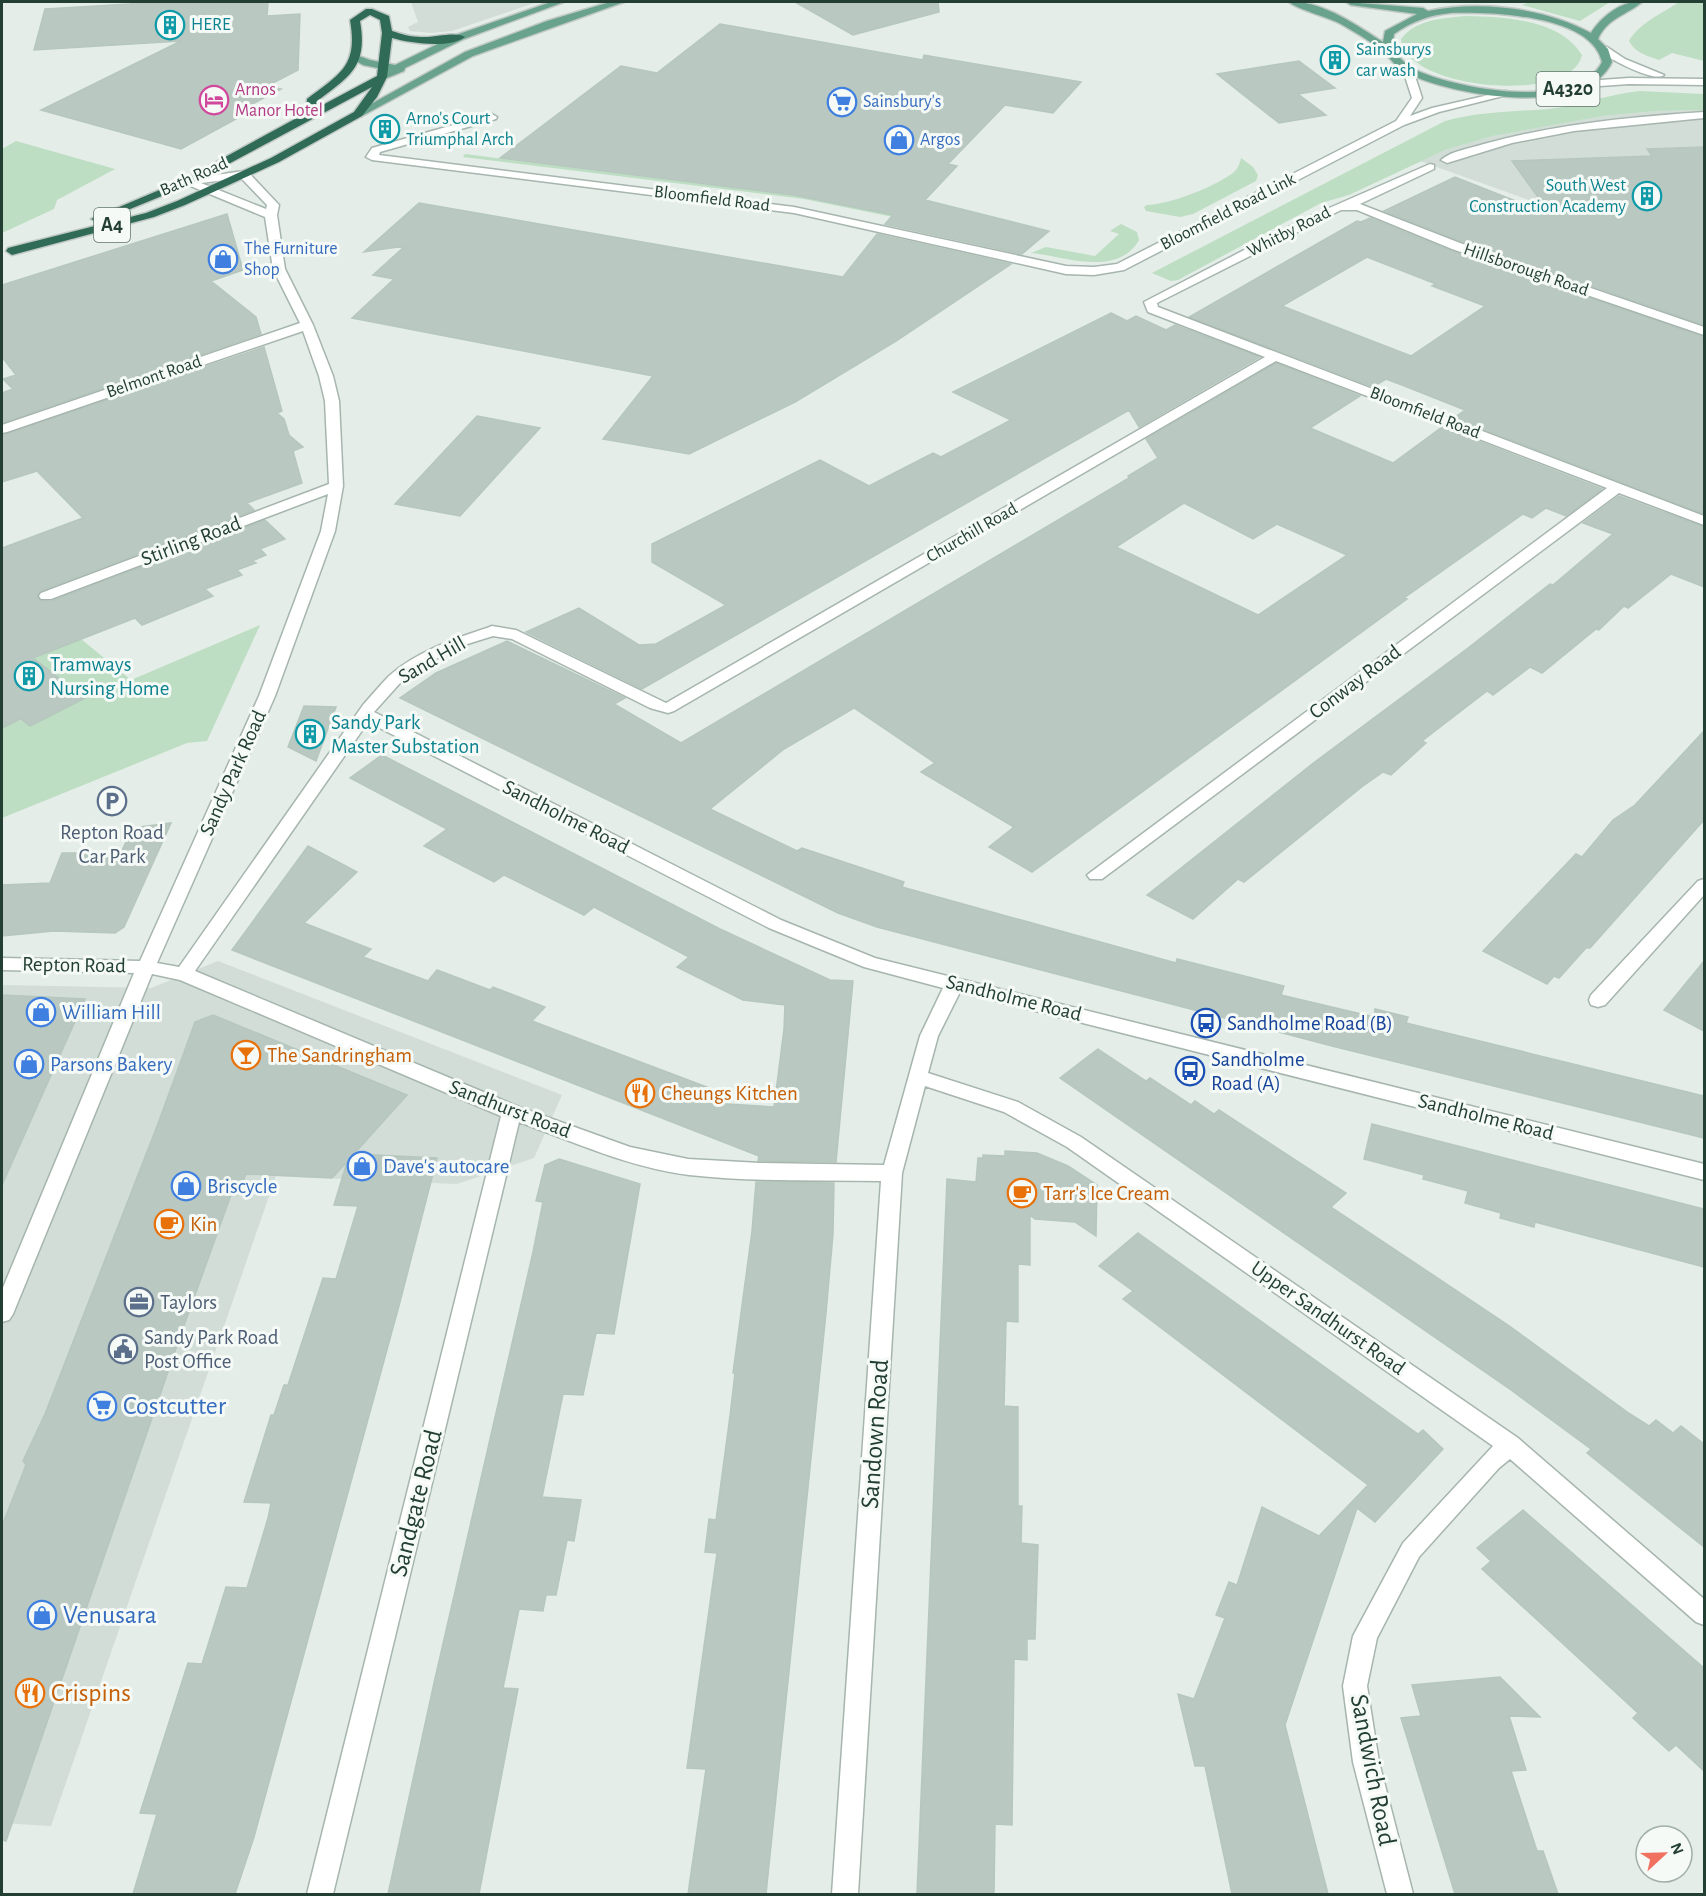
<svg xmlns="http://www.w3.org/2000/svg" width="1706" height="1896" viewBox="0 0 1706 1896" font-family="'Alegreya Sans',sans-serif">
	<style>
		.built { fill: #d2ddd7 }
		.green { fill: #bddec2 }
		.building { fill: #b9c8c1; stroke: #b6c7be; stroke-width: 1.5; fill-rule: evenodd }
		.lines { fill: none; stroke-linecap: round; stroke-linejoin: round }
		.minor-casing { stroke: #a6b5ae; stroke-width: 3 }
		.major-casing { stroke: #c1c9c6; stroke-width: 3 }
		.highway-casing { stroke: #c1c9c6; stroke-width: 3 }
		.minor { fill: #fff; fill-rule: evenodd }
		.major { fill: #69a28d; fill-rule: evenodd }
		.highway { fill: #2f6b57; fill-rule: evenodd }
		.labels { text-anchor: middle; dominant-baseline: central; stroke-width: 6; stroke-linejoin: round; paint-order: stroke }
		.far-culture-label { font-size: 18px; fill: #0d838f; stroke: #f5faf7; text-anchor: start }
		.far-hotel-label { font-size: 18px; fill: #b23c85; stroke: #f5faf7; text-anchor: start }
		.far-shop-label { font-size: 18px; fill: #366cbe; stroke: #f5faf7; text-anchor: start }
		.far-street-label { font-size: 18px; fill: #233f34; stroke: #f5faf7 }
		.shield { fill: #f5faf7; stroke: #62776e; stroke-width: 1.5 }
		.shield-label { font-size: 20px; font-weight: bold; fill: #233f34 }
		.street-label { font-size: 21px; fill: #233f34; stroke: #f5faf7 }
		.culture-label { font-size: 21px; fill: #0d838f; stroke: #f5faf7; text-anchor: start }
		.service-label { font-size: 21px; fill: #4e5e75; stroke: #f5faf7; text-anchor: start }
		.shop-label { font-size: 21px; fill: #366cbe; stroke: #f5faf7; text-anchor: start }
		.transit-label { font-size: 21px; fill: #164399; stroke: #f5faf7; text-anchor: start }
		.food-label { font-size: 21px; fill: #c56008; stroke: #f5faf7; text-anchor: start }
		.near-shop-label { font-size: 26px; fill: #366cbe; stroke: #f5faf7; text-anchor: start }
		.near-street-label { font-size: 26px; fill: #233f34; stroke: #f5faf7 }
		.near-food-label { font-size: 26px; fill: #c56008; stroke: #f5faf7; text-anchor: start }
	</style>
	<rect width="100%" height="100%" fill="#e4ede8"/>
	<path class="built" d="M411,2H537L452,31L431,33L410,31L408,27L418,22Z
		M1704,110V253L1693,259L1420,161L1445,150L1493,136L1551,125L1603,116L1656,111Z
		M218,961L562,1095L534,1158L457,1184L276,1176L51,1826L2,1823V985L151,988Z"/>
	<path class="green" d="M1530,2H1610L1580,21L1522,5Z
		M1679,2H1704V61L1672,53L1659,60C1648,56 1635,53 1629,41C1639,23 1663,13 1679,2Z
		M1467,16C1504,17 1560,19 1582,55C1572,105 1405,90 1401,39C1417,19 1443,18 1467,16Z
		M1640,91L1704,94V110L1656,111L1603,116L1493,136L1445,150L1349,195L1321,203L1178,280L1171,281L1152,273L1445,121C1482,111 1511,112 1548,109C1579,106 1608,94 1640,91Z
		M16,141L115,169L57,200L54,209L2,233V149Z
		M465,154L784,194L914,219L1030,247L1028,249L908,220L804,199L463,157Z
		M1241,158L1253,167L1258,175L1256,181L1193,214L1180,217L1146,211L1144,207L1147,205C1168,205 1220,185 1235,171C1238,168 1240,163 1241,158Z
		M1121,224L1137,232L1139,240C1117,278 1064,256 1031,253L1046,247L1095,256L1119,234L1110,231Z
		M53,616L131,680L260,625L207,741L187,743L2,818V720L8,725L84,698L27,653Z"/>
	<path class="building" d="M130,2H268L267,16L300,14L298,70L267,86L281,89L239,111L247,113L181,149L41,110L181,41L34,50L45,9L130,4Z
		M795,2H938L939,12L853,35Z
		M720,24L923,60L924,55L1081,82L1053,113L1005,105L948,164L957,166L925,200L1049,231L1022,254L885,224L893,215L793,195L500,158L621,66L657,73Z
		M1299,61L1335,88L1298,94L1326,115L1279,123L1217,74Z
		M1704,147V325L1461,241L1384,211L1455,177L1551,215L1512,161L1652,156L1647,149Z
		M419,203L843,277L877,234L1011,264L896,341L795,402L689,454L603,439L653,376L352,318L394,279L373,275L405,246L364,252Z
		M227,214L243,270L211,281L256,317L261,334L2,423V393L13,389L3,379L16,375L2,357V285Z
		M1370,218L1451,251L1704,337V514L1454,418L1465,410L1402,385L1386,379L1373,387L1189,317L1357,221L1361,222ZM1367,257L1436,284L1432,286L1485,306L1411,356L1282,306Z
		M1111,313L1127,321L1136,316L1166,330L1175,325L1260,357L1139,427L1129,410L642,689L526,632L579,608L639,645L656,644L726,605L652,562V544L820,460L869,486L933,453L941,457L1011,420L953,392Z
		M264,347L282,411L277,413L284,419L289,435L303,447L293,451L302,483L247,503L254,510L40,591L37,597L41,601H52L265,520L285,539L260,549L266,555L252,561L256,563L237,570L242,575L205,589L213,596L142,625L135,618L33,658L85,698L30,726L21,719L2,728V548L83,518L37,471L2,482V435Z
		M1276,363L1360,396L1310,428L1393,463L1442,427L1602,489L1566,516L1546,508L1532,518L1523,514L1404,598L1407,599L1032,872L989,847L1014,827L921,772L935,763L854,708L784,749L710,809L797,851L802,848L904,882L902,887L1176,963L1177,959L1284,986L1281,995L1374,1017L1375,1009L1408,1017L1406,1023L1704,1096V1138L1332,1046L877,927L838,913L400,698L436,673L507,641L625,698L614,704L681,743L1129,478L1128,476L1158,458L1146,439ZM1184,503L1253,539L1277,524L1347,555L1258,615L1116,547Z
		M477,416L540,428L460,516L395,504Z
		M1619,496L1704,527V587L1671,574L1628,608L1624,606L1599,630L1596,629L1542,673L1530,667L1493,695L1487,691L1422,741L1426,743L1391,775L1383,772L1363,786L1244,882L1238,879L1193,919L1147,895L1316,761L1468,648L1550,584L1553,585L1613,534L1583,523Z
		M304,706L336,707L316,761L288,747Z
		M1704,731V820L1590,948H1586L1559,978L1554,976L1547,984L1483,951L1576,854L1582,857L1613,820L1635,805Z
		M382,755L720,929L830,980L853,981L836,1162L758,1161L759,1156L232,950L308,846L357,872L304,923L371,949L363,957L428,981L437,970L490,990L493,987L545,1007L532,1021L712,1089L710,1103L774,1107L784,1029L785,1005L743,1000L677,967L689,957L594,907L584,915L504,875L494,882L424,846L447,829L350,778Z
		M171,823L124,927L115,933L54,931L2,936V885L50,883L62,853H121L132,828Z
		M1704,961V1031L1664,1010Z
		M2,995L85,999L2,1185Z
		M213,1015L407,1095L354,1154L437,1158L400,1302L254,1837L235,1894H133L157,1814L140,1813L188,1663L202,1664L226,1587L247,1588L268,1518L271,1503L244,1502L271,1415H274L284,1385H288L323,1278L336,1279L358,1206L334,1205L347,1162L332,1178L246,1174L237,1195H231L181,1334L6,1841L2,1840V1526L26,1465L23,1461L45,1414L159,1121L195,1022Z
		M1098,1049L1146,1081L1150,1078L1191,1105L1195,1101L1214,1114L1219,1110L1346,1193L1331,1207L1508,1325L1630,1414L1649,1426L1656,1420L1673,1433L1681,1426L1704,1444V1547L1587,1453L1591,1449L1511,1390L1060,1078Z
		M1372,1124L1704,1209V1267L1535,1222L1534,1227L1500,1218L1501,1213L1465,1203L1468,1191L1423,1179L1424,1175L1364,1159Z
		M1005,1151L1037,1153L1068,1166L1097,1185L1096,1236L1075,1222L1035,1219L1030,1215V1265L1018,1264V1322L1006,1321L1004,1406L1018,1407V1506H1022L1021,1543L1038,1545L1035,1639H1027V1660L1014,1659L1012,1825L995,1824L994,1894H917L947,1179L976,1182L978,1158H983V1155L1005,1156Z
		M559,1159L640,1184L614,1334L596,1333L583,1395L563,1394L542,1497L581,1500L574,1541L567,1540L556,1595H546L543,1611L519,1609L503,1688L518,1689L479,1894H388L434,1683L533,1252L543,1202L536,1201L545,1165Z
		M756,1182L834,1183L833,1234L826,1313L766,1894H688L706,1769L687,1768L717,1553L705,1552L709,1519L716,1520L730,1416L735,1373H733L752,1231Z
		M1138,1233L1418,1434L1423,1430L1443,1449L1375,1522L1357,1508L1285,1725L1328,1894H1232L1205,1766H1195L1178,1694L1194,1699L1225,1618L1216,1615L1229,1582L1237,1585L1262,1507L1319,1536L1368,1485L1123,1299L1133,1291L1099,1266Z
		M1523,1510L1704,1668V1771L1676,1745L1669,1751L1633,1718L1638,1713L1482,1569L1491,1561L1477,1548Z
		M1500,1677L1540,1717L1509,1716L1526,1770L1511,1771L1537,1851H1543L1558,1894H1455L1401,1718L1421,1716L1412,1685Z"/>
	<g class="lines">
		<g class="minor-casing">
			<path id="minor" d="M1599,47H1607L1625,59L1664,75C1653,83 1611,59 1599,51Z
				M1408,67L1413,70L1422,98L1410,116L1432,108L1506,91L1511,94L1439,112L1404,125L1124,270L1094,275L1066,274L794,213L372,160L366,157L372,148L492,114L497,117L496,119L380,152L379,155L794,207L1066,266L1094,267L1117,264L1396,121L1412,98L1403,70Z
				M1629,78L1704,79V85L1629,84L1586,87L1581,84L1586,81Z
				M1704,112V118L1574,131L1512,143L1447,163L1441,160C1451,151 1471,148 1484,144C1556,124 1630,117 1704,112Z
				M1430,164L1434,165V169L1360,204L1460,243L1704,327V335L1452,249L1357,210H1341L1157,303L1158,307L1704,516V525L1619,493L1102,879H1090L1087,875L1607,488L1276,361L674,711L668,713L650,708L512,639L493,636L461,646L430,662L401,682L374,712L781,920L875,958L1704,1164V1180L960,992L938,1036L928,1073L1018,1102L1081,1137L1518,1438L1704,1599V1625L1696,1622L1510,1459L1499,1468L1419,1557L1377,1638L1367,1686L1379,1762L1413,1894H1387L1353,1762L1343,1686L1353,1636L1403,1543L1493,1446L1067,1147L1004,1112L925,1086L902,1173L858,1894H832L881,1181C818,1180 753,1182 689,1175C631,1168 574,1142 519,1122L333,1894H307L501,1116L180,980L152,974L13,1314L9,1320L2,1322V1290L134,973L2,970V958L140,961L259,696L321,531L328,494L51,599H41L39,596L41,593L329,484L325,401L319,376L303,331L7,432L2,433V425L300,323L273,269L265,217L181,182L187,179L244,171L248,172L279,205L277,215L285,269L313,325L333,376L339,401L343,486L335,531L275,696L157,963L179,967L363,705C372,695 380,685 389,676C416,652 453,639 487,628L492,626L516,630L666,703L1265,357L1148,312L1144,302L1304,219ZM241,178L267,205L266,209L201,183ZM368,722L769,928L864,967L943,988L920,1036L884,1165L760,1163L688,1159L630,1147L519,1107L195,971Z
				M1704,879V895L1605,1005L1598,1007L1591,1005L1589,1000L1591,995L1698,881Z"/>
		</g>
		<g class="major-casing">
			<path id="major" d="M551,2H564L464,39L405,68L404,71L382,80L377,77L387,70L363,65L351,58L356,55L370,60L395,65L456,35Z
				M610,2H624L473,56L362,116H354L353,114L465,52L547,21Z
				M1289,2C1322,0 1356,25 1383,42L1385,31L1417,14L1351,5L1346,2L1423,8L1428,11C1479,0 1545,8 1591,33C1601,17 1622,0 1642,2C1627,15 1607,18 1598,39L1608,49L1612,62C1586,119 1450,96 1405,72C1395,67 1390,57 1381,50C1369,40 1353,31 1339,23C1325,16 1299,10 1289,2ZM1451,13C1490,12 1591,14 1602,62C1578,112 1452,89 1412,68C1404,63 1398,56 1392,49L1394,34C1412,21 1430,15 1451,13Z"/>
		</g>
		<g class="highway-casing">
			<path id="highway" d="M366,9H372L389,16L392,31C401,34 411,37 421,37C433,38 456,31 465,37C449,49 410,43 392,38L387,77L377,97L362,116L279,162L185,205L154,217L12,255L6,251L8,248L146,213L177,201L271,158L354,112L372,87L191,184L101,221L97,222L91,219L183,180L306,113L307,99C341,73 358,66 350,20ZM370,15L380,20L382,33L377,76L317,108L316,102C350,76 368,67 360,21Z"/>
		</g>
		<use href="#minor" class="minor"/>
		<use href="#major" class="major"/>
		<use href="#highway" class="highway"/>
	</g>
	<defs>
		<g id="building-ring" transform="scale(1.5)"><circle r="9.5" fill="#f5faf7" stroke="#0f9aa8" stroke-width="1.5"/><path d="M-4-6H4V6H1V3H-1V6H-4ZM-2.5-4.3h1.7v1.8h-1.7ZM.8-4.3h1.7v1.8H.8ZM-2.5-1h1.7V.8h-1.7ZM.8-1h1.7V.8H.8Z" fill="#0f9aa8"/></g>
		<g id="hotel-ring" transform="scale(1.5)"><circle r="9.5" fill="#f5faf7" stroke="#d1479c" stroke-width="1.5"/><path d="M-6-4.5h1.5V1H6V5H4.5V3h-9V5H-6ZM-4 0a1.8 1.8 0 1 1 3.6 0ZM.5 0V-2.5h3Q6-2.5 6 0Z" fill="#d1479c"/></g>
		<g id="supermarket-ring" transform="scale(1.5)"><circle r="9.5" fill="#f5faf7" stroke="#3f7fe0" stroke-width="1.5"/><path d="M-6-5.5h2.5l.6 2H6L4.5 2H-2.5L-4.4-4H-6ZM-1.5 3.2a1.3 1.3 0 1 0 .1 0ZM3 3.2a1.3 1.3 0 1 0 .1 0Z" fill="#3f7fe0"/></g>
		<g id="shop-ring" transform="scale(1.5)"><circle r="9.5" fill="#f5faf7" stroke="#3f7fe0" stroke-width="1.5"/><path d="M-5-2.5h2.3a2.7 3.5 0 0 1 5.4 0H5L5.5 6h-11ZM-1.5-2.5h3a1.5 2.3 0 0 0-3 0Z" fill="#3f7fe0"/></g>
		<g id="parking-ring" transform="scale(1.5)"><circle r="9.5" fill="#f5faf7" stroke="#5c6f8a" stroke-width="1.5"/><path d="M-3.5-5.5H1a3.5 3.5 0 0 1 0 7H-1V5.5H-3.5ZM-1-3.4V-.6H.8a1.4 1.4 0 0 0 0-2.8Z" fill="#5c6f8a"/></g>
		<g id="bus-ring" transform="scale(1.5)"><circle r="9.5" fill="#f5faf7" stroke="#1a4fb4" stroke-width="1.5"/><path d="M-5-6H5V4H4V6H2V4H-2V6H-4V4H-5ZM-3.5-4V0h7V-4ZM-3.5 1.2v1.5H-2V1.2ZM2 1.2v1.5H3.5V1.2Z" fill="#1a4fb4"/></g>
		<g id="bar-ring" transform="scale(1.5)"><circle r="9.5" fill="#f5faf7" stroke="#e8710a" stroke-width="1.5"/><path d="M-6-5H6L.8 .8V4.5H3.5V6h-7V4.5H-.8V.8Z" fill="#e8710a"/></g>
		<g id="restaurant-ring" transform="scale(1.5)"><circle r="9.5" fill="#f5faf7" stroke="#e8710a" stroke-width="1.5"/><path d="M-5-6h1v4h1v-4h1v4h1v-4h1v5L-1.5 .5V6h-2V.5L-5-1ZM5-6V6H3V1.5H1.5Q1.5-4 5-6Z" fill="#e8710a"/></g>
		<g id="cafe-ring" transform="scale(1.5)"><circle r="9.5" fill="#f5faf7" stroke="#e8710a" stroke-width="1.5"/><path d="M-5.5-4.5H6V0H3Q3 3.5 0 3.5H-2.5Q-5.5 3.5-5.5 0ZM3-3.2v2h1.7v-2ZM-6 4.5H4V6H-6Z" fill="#e8710a"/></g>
		<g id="office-ring" transform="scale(1.5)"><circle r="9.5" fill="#f5faf7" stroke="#5c6f8a" stroke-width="1.5"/><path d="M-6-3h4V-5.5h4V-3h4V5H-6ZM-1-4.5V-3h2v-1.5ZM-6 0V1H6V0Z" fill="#5c6f8a"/></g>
		<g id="civic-ring" transform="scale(1.5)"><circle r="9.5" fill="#f5faf7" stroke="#5c6f8a" stroke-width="1.5"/><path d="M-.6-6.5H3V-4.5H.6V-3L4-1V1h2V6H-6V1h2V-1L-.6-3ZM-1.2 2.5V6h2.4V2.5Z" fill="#5c6f8a"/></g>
	</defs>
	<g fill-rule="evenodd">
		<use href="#building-ring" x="170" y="25"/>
		<use href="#building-ring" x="1335" y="60"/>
		<use href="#hotel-ring" x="214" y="100"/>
		<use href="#supermarket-ring" x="842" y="102"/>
		<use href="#building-ring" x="385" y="129"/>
		<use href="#shop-ring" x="899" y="140"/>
		<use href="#building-ring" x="1647" y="196"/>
		<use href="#shop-ring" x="223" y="259"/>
		<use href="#building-ring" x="29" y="676"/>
		<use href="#building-ring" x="310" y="734"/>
		<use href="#parking-ring" x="112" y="801"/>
		<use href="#shop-ring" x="41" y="1012"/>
		<use href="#bus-ring" x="1206" y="1023"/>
		<use href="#bar-ring" x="246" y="1055"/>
		<use href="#shop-ring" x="29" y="1064"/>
		<use href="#bus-ring" x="1190" y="1071"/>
		<use href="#restaurant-ring" x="640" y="1093"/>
		<use href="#shop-ring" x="362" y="1166"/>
		<use href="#shop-ring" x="186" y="1186"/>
		<use href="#cafe-ring" x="1022" y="1193"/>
		<use href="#cafe-ring" x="169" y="1224"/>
		<use href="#office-ring" x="139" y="1302"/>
		<use href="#civic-ring" x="123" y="1349"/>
		<use href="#supermarket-ring" x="102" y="1406"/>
		<use href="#shop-ring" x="42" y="1615"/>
		<use href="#restaurant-ring" x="30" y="1693"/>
	</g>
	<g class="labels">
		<g class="far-culture-label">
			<text x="191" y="25">HERE</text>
			<text x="1356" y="50">Sainsburys<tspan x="1356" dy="21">car wash</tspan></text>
			<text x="406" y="119">Arno's Court<tspan x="406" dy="21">Triumphal Arch</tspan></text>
			<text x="1626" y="186" text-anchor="end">South West<tspan x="1626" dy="21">Construction Academy</tspan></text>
		</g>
		<g class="far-hotel-label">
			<text x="235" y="90">Arnos<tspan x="235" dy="21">Manor Hotel</tspan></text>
		</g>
		<g class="far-shop-label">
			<text x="863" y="102">Sainsbury's</text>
			<text x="920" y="140">Argos</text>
			<text x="244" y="249">The Furniture<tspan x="244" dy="21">Shop</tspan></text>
		</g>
		<g class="far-street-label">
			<text transform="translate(194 177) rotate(-24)">Bath Road</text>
			<text transform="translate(712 199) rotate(7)">Bloomfield Road</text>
			<text transform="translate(1228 212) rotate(-27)">Bloomfield Road Link</text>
			<text transform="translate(1289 232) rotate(-27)">Whitby Road</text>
			<text transform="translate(1526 270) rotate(19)">Hillsborough Road</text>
			<text transform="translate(154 377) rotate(-19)">Belmont Road</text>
			<text transform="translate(1425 413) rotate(21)">Bloomfield Road</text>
			<text transform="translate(972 533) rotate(-30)">Churchill Road</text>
		</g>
		<g class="shield">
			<rect x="1536.5" y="72" width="63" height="34" rx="4.5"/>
			<rect x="94" y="208" width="36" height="34" rx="4.5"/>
		</g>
		<g class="shield-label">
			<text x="1568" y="89">A4320</text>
			<text x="112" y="225">A4</text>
		</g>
		<g class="street-label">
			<text transform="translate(191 541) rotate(-21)">Stirling Road</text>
			<text transform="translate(432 660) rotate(-30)">Sand Hill</text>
			<text transform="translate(1355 682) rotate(-37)">Conway Road</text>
			<text transform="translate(233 773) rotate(-66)">Sandy Park Road</text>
			<text transform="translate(566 817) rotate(27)">Sandholme Road</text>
			<text transform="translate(74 965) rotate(1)">Repton Road</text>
			<text transform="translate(1014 998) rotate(14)">Sandholme Road</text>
			<text transform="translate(510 1109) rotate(21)">Sandhurst Road</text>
			<text transform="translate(1486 1117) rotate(14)">Sandholme Road</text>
			<text transform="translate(1328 1318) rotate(35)">Upper Sandhurst Road</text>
		</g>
		<g class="culture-label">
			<text x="50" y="664">Tramways<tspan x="50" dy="24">Nursing Home</tspan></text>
			<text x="331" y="722">Sandy Park<tspan x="331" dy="24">Master Substation</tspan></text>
		</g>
		<g class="service-label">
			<text x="112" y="832" text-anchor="middle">Repton Road<tspan x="112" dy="24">Car Park</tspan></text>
			<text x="160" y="1302">Taylors</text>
			<text x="144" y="1337">Sandy Park Road<tspan x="144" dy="24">Post Office</tspan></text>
		</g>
		<g class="shop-label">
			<text x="62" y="1012">William Hill</text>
			<text x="50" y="1064">Parsons Bakery</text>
			<text x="383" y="1166">Dave's autocare</text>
			<text x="207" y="1186">Briscycle</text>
		</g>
		<g class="transit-label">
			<text x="1227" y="1023">Sandholme Road (B)</text>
			<text x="1211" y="1059">Sandholme<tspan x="1211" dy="24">Road (A)</tspan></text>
		</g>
		<g class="food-label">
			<text x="267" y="1055">The Sandringham</text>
			<text x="661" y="1093">Cheungs Kitchen</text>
			<text x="1043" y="1193">Tarr's Ice Cream</text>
			<text x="190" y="1224">Kin</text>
		</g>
		<g class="near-shop-label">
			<text x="123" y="1406">Costcutter</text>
			<text x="63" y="1615">Venusara</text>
		</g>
		<g class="near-street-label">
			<text transform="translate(875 1434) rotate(-86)">Sandown Road</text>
			<text transform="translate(416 1503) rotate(-76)">Sandgate Road</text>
			<text transform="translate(1373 1770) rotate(79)">Sandwich Road</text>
		</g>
		<g class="near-food-label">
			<text x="51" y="1693">Crispins</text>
		</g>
	</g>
	<rect width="1706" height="1896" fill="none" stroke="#233f34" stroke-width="6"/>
	<g transform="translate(1664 1854) rotate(68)"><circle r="28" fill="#f5faf7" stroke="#a1afa9" stroke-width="1.5"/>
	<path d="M0-4.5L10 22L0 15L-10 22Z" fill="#f0715f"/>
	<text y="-9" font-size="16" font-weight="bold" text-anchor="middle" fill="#233f34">N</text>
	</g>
</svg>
